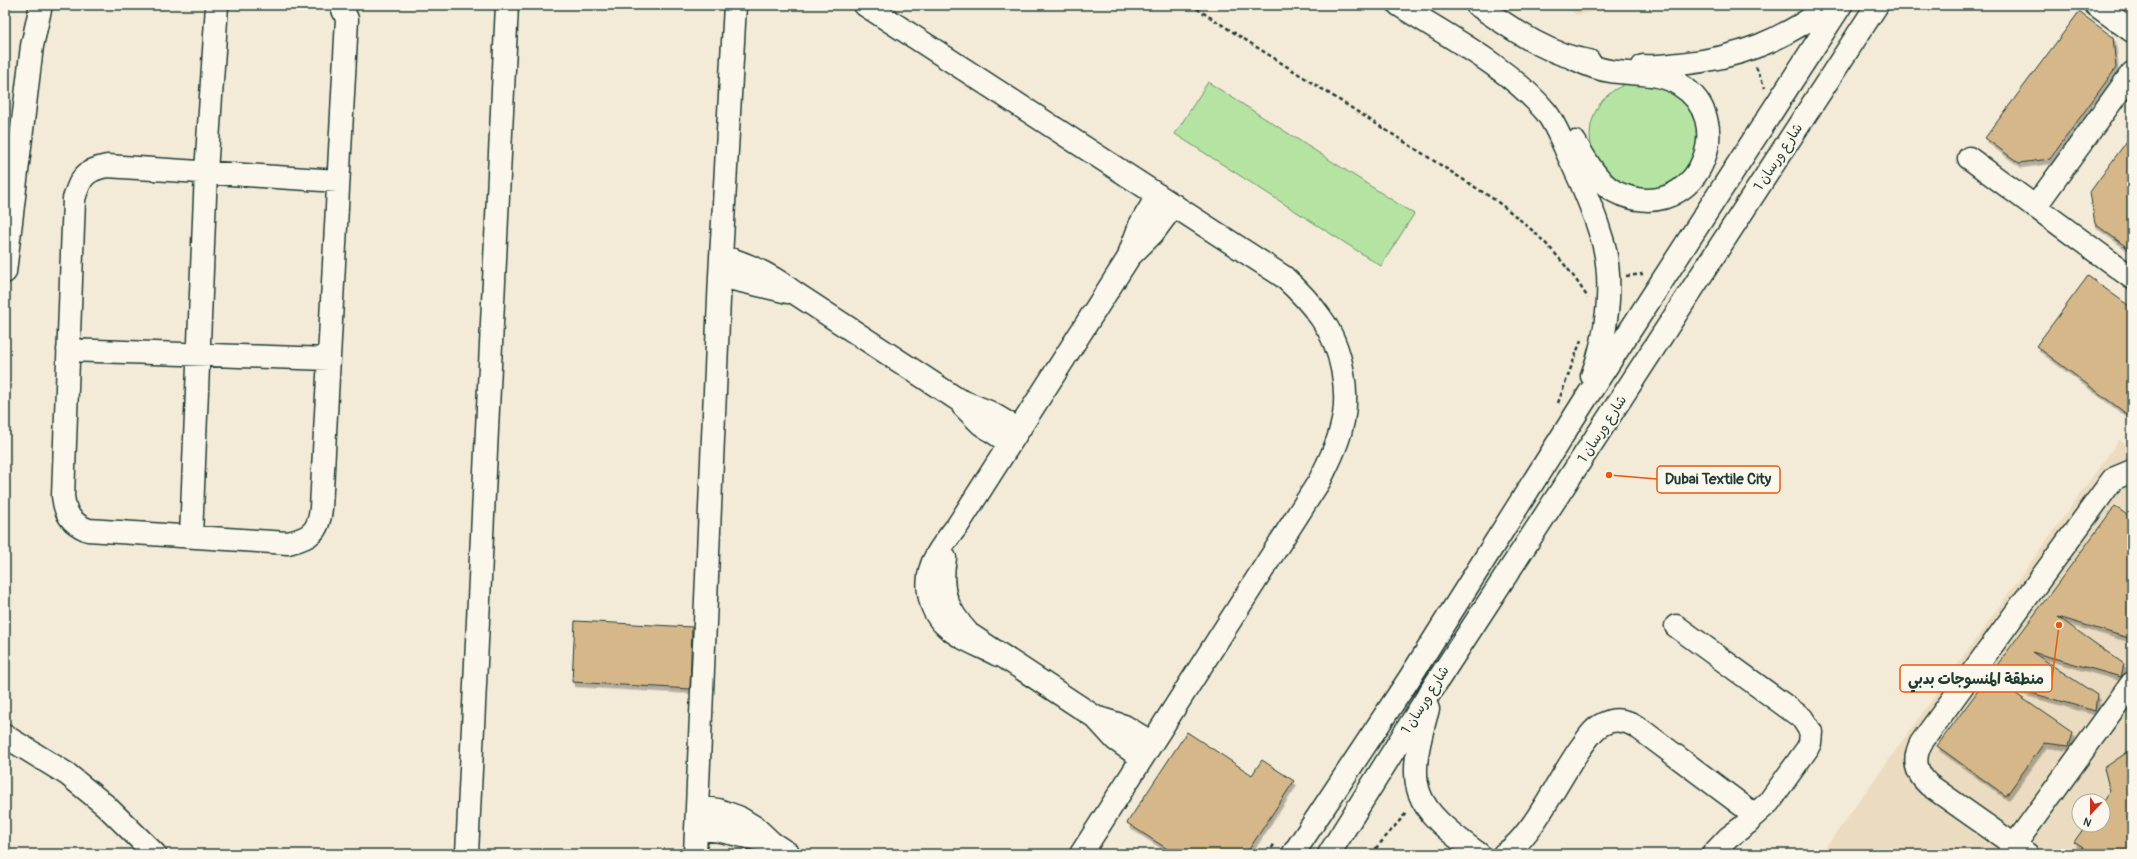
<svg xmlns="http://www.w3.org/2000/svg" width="2137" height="859" viewBox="0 0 2137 859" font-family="Pangolin,'Playpen Sans Arabic',sans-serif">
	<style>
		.built { fill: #ebdbc0; fill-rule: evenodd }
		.green { fill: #b5e3a1; stroke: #6a906a }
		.building { fill: #d6b789; stroke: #1f3d34; filter: url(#shadow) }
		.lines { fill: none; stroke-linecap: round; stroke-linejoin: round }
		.minor-casing { stroke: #1f3d34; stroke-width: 25 }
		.path { stroke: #1f3d34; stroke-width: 2.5; stroke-dasharray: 4 3; stroke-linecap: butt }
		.minor { stroke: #fbf7ec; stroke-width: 22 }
		.labels { text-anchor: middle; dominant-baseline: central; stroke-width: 4; stroke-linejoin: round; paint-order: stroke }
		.street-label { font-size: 14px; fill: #1f3d34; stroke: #fbf7ec }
		.leader { fill: none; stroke: #e8590c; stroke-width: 1.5 }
		.callout-dot { fill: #e8590c; stroke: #fbf7ec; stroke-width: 1.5 }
		.callout { fill: #fbf7ec; stroke: #e8590c; stroke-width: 1.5 }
		.callout-label { font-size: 15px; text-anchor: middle; font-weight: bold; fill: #1f3d34 }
	</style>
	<defs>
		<filter id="shadow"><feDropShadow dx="2.5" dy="4.5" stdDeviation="0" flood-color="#0004"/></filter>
	</defs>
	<rect width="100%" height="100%" fill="#f4ead8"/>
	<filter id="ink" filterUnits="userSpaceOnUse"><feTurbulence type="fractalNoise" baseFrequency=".025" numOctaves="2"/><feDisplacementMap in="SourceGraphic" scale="8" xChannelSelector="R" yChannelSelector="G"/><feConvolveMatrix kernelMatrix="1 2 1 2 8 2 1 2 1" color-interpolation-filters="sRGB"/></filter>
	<g filter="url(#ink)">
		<path class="built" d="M1561,5H1624L1577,15Z
			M2119,440L2132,449V854H1821ZM2079,801H2103V825H2079Z"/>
		<path class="green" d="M1590 135a54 54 0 1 1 108 0a54 54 0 1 1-108 0Z
			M1208,82L1414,214L1381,266L1175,134Z"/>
		<path class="building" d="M2079,12L2113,37L2116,68L2050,159L2019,163L1985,138Z
			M2132,134V251L2095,224L2090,192Z
			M2088,276L2132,308V418L2036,346Z
			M2115,506L2132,519V639L2058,617L2124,664L2121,677L2032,652L2097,695L2095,711L2003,685L2073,733L2069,746L2044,743L2006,796L1937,746Z
			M575,621L692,627L690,689L572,682Z
			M1187,732L1252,775L1262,760L1294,781L1246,854H1175L1127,823Z
			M2132,749V854H2092L2074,842L2086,825H2103V801L2110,791L2104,768Z"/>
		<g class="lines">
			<g class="minor-casing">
				<path id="minor" d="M865,5L1284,277C1298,290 1310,302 1321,318C1342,347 1351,394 1341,429C1337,447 1328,463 1320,480L1081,854
					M1399,5C1449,37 1507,66 1546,112C1557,126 1564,147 1572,163C1584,188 1595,215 1603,242C1614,284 1607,336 1592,376
					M1477,5C1511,28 1547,55 1589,61
					M2096,5L2132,31
					M1643,66C1655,67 1668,65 1680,64C1739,58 1783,40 1830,5
					M1575,142C1585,158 1594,176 1609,188C1617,194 1627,197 1637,199C1702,210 1736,119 1680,85C1659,71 1633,75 1610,71C1597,69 1587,65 1575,59
					M1969,158L2132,278
					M338,181L107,166C85,170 80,178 74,199L63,496C65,514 71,523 88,530L288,543C310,538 319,532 321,508L347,19L341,5
					M2035,207L2132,73
					M1130,252L1140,225L1158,195
					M721,256C749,264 772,275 795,293L957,399L989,412L1018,429
					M5,272L32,46L41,5
					M720,276L788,292
					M68,350L329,359
					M963,406L981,424L1009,443
					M191,536L206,172L217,5
					M945,558C939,591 947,610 969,634L1095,717L1116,740L1142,758
					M1676,626L1802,718L1811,732L1810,743L1807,749L1769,802L1750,819
					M998,655C981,646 960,639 946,626C927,609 923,578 936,556C942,545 950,535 958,525L1129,257L1153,233L1174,205
					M1428,709C1405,789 1411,805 1479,854
					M1095,717L1124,726L1152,743
					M5,736L67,774L105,805L155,854
					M697,807L718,810L738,817L756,828L772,843L789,854
					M696,828L721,831L765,841
					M467,854L507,5
					M695,854L720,276L735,5
					M1293,854L1409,679L1583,403L1841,5
					M1329,854L1434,686L1877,5
					M1504,854C1533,837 1560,775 1582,746C1588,738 1594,728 1603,724C1616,717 1629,721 1640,729L1747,809L1750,816L1749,822L1728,838L1713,854
					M2008,854L2132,683
					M2027,854L1929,785C1915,772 1913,759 1921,743L2113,479L2132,471"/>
			</g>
			<path class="path" d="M1191,5L1495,200C1535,230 1561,255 1588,298
				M1756,67L1765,88
				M1626,276L1643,274
				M1558,403L1581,340
				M1268,854L1275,843
				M1371,854L1407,812"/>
			<use href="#minor" class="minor"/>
		</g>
	</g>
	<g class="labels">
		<g class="street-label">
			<text transform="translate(1778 157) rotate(-57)">شارع ورسان 1</text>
			<text transform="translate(1602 429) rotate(-57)">شارع ورسان 1</text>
			<text transform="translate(1425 700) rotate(-58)">شارع ورسان 1</text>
		</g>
	</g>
	<path class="leader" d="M1609 475L1657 479M2059 625L2052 679"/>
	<g class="callout-dot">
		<circle cx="1609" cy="475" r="4"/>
		<circle cx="2059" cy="625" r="4"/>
	</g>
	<g class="callout">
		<rect x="1657" y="466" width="123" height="27" rx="4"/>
		<rect x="1900" y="665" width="152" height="27" rx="4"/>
	</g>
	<g class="callout-label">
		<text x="1718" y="484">Dubai Textile City</text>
		<text x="1976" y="684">منطقة المنسوجات بدبي</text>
	</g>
	<rect width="2137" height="859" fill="none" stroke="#fbf7ec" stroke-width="20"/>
	<rect x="10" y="10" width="2117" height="839" fill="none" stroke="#1f3d34" stroke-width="1.5" filter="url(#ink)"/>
	<g transform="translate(2091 813) rotate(202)"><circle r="19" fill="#fbf7ec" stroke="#a3ada2"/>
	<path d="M0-3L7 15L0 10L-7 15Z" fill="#c8321e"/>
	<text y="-6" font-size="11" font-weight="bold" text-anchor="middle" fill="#1f3d34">N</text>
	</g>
</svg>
